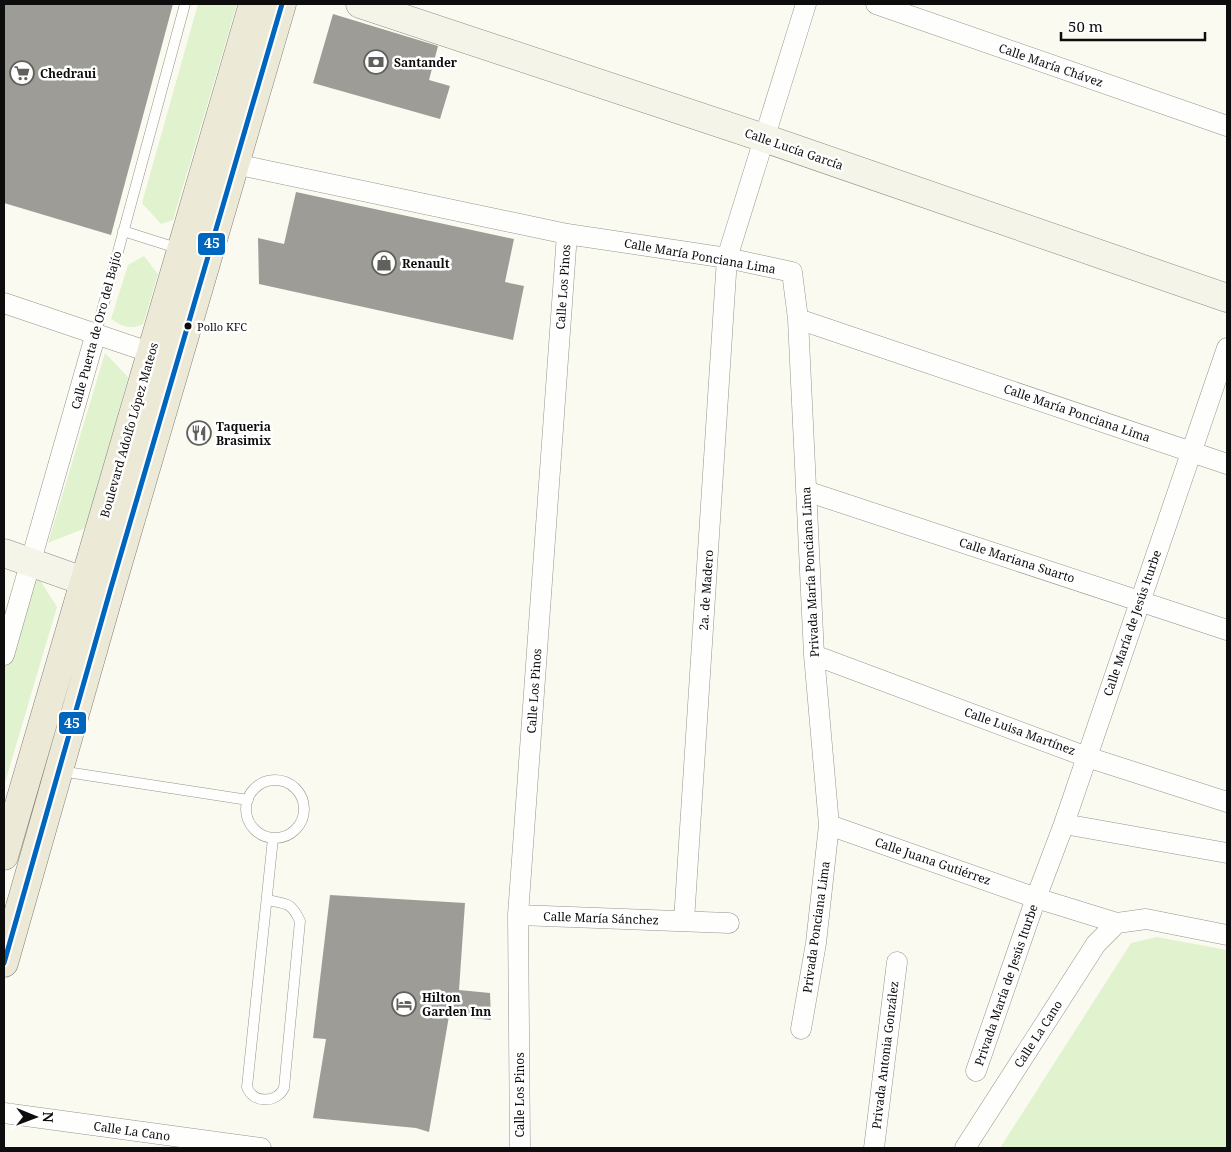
<svg xmlns="http://www.w3.org/2000/svg" width="1231" height="1152" viewBox="0 0 1231 1152" font-family="'Noto Serif',serif">
	<style>
		.green { fill: #e1f2cf }
		.building { fill: #9e9c96 }
		.lines { fill: none; stroke-linecap: round; stroke-linejoin: round }
		.lane-casing { stroke: #94948f; stroke-width: 11 }
		.street-casing { stroke: #94948f; stroke-width: 21 }
		.secondary-casing { stroke: #8b8a86; stroke-width: 29 }
		.primary-casing { stroke: #81817c; stroke-width: 29 }
		.lane { stroke: #fefefd; stroke-width: 10 }
		.street { stroke: #fefefd; stroke-width: 20 }
		.secondary { stroke: #f5f4e8; stroke-width: 28 }
		.primary { stroke: #ede9d7; stroke-width: 28 }
		.bus-1-casing { stroke: #fff; stroke-width: 9 }
		.bus-1 { stroke: #0065bd; stroke-width: 5 }
		.bus-dot { fill: #0d0d0d; stroke: #fff; stroke-width: 2 }
		.labels { text-anchor: middle; dominant-baseline: central; stroke-width: 5; stroke-linejoin: round; paint-order: stroke }
		.bus-label { font-size: 11px; fill: #0d0d0d; stroke: #fff; text-anchor: start }
		.poi-label { font-size: 12px; font-weight: bold; fill: #0d0d0d; stroke: #fff; text-anchor: start }
		.street-label { font-size: 12px; fill: #0d0d0d; stroke: #fff }
		.line-badge { stroke: #fff; stroke-width: 2 }
		.badge-label { font-size: 14px; text-anchor: middle; font-weight: bold; fill: #fff }
	</style>
	<rect width="100%" height="100%" fill="#fbfaf0"/>
	<path class="green" d="M198,4H237L173,220L161,224L142,203Z
		M144,256L158,274L143,324C130,330 123,327 111,319L128,265Z
		M105,353L128,377L88,527L48,543Z
		M17,573L38,577L57,607L4,786V615Z
		M1157,937L1227,950V1148H1000L1131,943Z"/>
	<path class="building" d="M4,4H173L111,235L4,203Z
		M333,14L438,46L429,80L450,86L440,119L313,83Z
		M296,192L514,239L505,282L524,286L513,340L259,284L258,238L284,244Z
		M330,895L465,903L459,990L490,993L491,1020L449,1016L429,1132L416,1128L313,1118L326,1039L313,1038Z"/>
	<g class="lines">
		<g class="lane-casing">
			<path id="lane" d="M123,231L180,249
				M96,333L185,4
				M60,771L248,800
				M246 809a29 29 0 1 1 58 0a29 29 0 1 1-58 0Z
				M267,900C287,904 291,902 300,921L284,1088C277,1103 253,1104 247,1087L273,838"/>
		</g>
		<g class="street-casing">
			<path id="street" d="M876,4L1227,126
				M235,164L567,234L727,258L792,272L798,319L814,655L829,825L816,943L801,1029
				M4,303L152,353
				M798,319L1227,464
				M806,491L1227,630
				M4,655L96,333
				M814,655L1087,757L1227,802
				M1064,824L1227,853
				M829,825L1036,898L1117,923L1146,919L1227,935
				M518,915L729,923
				M684,921L727,258L806,4
				M976,1071L1036,898L1064,824L1227,348
				M4,1113L261,1148
				M520,1148L518,915L567,234
				M874,1148L897,962
				M965,1148L1096,944L1117,923"/>
		</g>
		<g class="secondary-casing">
			<path id="secondary" d="M360,4L764,138L1227,298
				M4,553L106,589"/>
		</g>
		<g class="primary-casing">
			<path id="primary" d="M4,856L253,4
				M4,963L110,591L282,4"/>
		</g>
		<use href="#lane" class="lane"/>
		<use href="#street" class="street"/>
		<use href="#secondary" class="secondary"/>
		<use href="#primary" class="primary"/>
		<g class="bus-1-casing">
			<path id="bus-1" d="M4,963L110,591L282,4"/>
		</g>
		<use href="#bus-1" class="bus-1"/>
	</g>
	<defs>
		<g id="bank-ring" transform="scale(1.25)"><circle r="9.5" fill="#fff" stroke="#60605c" stroke-width="1.5"/><path d="M-6-4H6V4H-6ZM0-2.3a2.3 2.3 0 1 0 0 4.6a2.3 2.3 0 1 0 0-4.6Z" fill="#60605c"/></g>
		<g id="supermarket-ring" transform="scale(1.25)"><circle r="9.5" fill="#fff" stroke="#60605c" stroke-width="1.5"/><path d="M-6-5.5h2.5l.6 2H6L4.5 2H-2.5L-4.4-4H-6ZM-1.5 3.2a1.3 1.3 0 1 0 .1 0ZM3 3.2a1.3 1.3 0 1 0 .1 0Z" fill="#60605c"/></g>
		<g id="shop-ring" transform="scale(1.25)"><circle r="9.5" fill="#fff" stroke="#60605c" stroke-width="1.5"/><path d="M-5-2.5h2.3a2.7 3.5 0 0 1 5.4 0H5L5.5 6h-11ZM-1.5-2.5h3a1.5 2.3 0 0 0-3 0Z" fill="#60605c"/></g>
		<g id="restaurant-ring" transform="scale(1.25)"><circle r="9.5" fill="#fff" stroke="#60605c" stroke-width="1.5"/><path d="M-5-6h1v4h1v-4h1v4h1v-4h1v5L-1.5 .5V6h-2V.5L-5-1ZM5-6V6H3V1.5H1.5Q1.5-4 5-6Z" fill="#60605c"/></g>
		<g id="hotel-ring" transform="scale(1.25)"><circle r="9.5" fill="#fff" stroke="#60605c" stroke-width="1.5"/><path d="M-6-4.5h1.5V1H6V5H4.5V3h-9V5H-6ZM-4 0a1.8 1.8 0 1 1 3.6 0ZM.5 0V-2.5h3Q6-2.5 6 0Z" fill="#60605c"/></g>
	</defs>
	<g fill-rule="evenodd">
		<use href="#bank-ring" x="376" y="62"/>
		<use href="#supermarket-ring" x="22" y="73"/>
		<use href="#shop-ring" x="384" y="263"/>
		<use href="#restaurant-ring" x="199" y="433"/>
		<use href="#hotel-ring" x="404" y="1004"/>
	</g>
	<circle class="bus-dot" cx="188" cy="326" r="4.5"/>
	<g class="labels">
		<g class="bus-label">
			<text x="197" y="326">Pollo KFC</text>
		</g>
		<g class="poi-label">
			<text x="394" y="62">Santander</text>
			<text x="40" y="73">Chedraui</text>
			<text x="402" y="263">Renault</text>
			<text x="216" y="426">Taqueria<tspan x="216" dy="14">Brasimix</tspan></text>
			<text x="422" y="997">Hilton<tspan x="422" dy="14">Garden Inn</tspan></text>
		</g>
		<g class="street-label">
			<text transform="translate(1051 65) rotate(19)">Calle María Chávez</text>
			<text transform="translate(794 149) rotate(19)">Calle Lucía García</text>
			<text transform="translate(700 256) rotate(10)">Calle María Ponciana Lima</text>
			<text transform="translate(563 287) rotate(-86)">Calle Los Pinos</text>
			<text transform="translate(96 330) rotate(-75)">Calle Puerta de Oro del Bajío</text>
			<text transform="translate(1077 413) rotate(19)">Calle María Ponciana Lima</text>
			<text transform="translate(129 430) rotate(-74)">Boulevard Adolfo López Mateos</text>
			<text transform="translate(1017 560) rotate(18)">Calle Mariana Suarto</text>
			<text transform="translate(810 572) rotate(-93)">Privada María Ponciana Lima</text>
			<text transform="translate(706 590) rotate(-86)">2a. de Madero</text>
			<text transform="translate(1132 623) rotate(-71)">Calle María de Jesús Iturbe</text>
			<text transform="translate(534 691) rotate(-86)">Calle Los Pinos</text>
			<text transform="translate(1020 731) rotate(20)">Calle Luisa Martínez</text>
			<text transform="translate(933 861) rotate(19)">Calle Juana Gutiérrez</text>
			<text transform="translate(601 918) rotate(2)">Calle María Sánchez</text>
			<text transform="translate(816 927) rotate(-82)">Privada Ponciana Lima</text>
			<text transform="translate(1006 985) rotate(-71)">Privada María de Jesús Iturbe</text>
			<text transform="translate(1038 1034) rotate(-57)">Calle La Cano</text>
			<text transform="translate(885 1055) rotate(-83)">Privada Antonia González</text>
			<text transform="translate(519 1095) rotate(-90)">Calle Los Pinos</text>
			<text transform="translate(132 1131) rotate(8)">Calle La Cano</text>
		</g>
	</g>
	<g class="line-badge">
		<rect x="197" y="232" width="29" height="24" rx="5" fill="#0065bd"/>
		<rect x="58" y="711" width="29" height="24" rx="5" fill="#0065bd"/>
	</g>
	<g class="badge-label">
		<text x="212" y="248">45</text>
		<text x="72" y="728">45</text>
	</g>
	<rect width="1231" height="1152" fill="none" stroke="#0d0d0d" stroke-width="10"/>
	<g transform="translate(35 1117) rotate(91)" stroke="#ffffff" stroke-width="4" paint-order="stroke">
	<path d="M0-4L9 19L0 12L-9 19Z" fill="#0d0d0d"/>
	<text y="-8" font-size="14" font-weight="bold" text-anchor="middle" fill="#0d0d0d">N</text>
	</g>
	<path d="M1061 32v8h144v-8" fill="none" stroke="#0d0d0d" stroke-width="2.5"/>
	<text x="1068" y="32" font-size="15" fill="#0d0d0d" stroke="#ffffff" stroke-width="4" paint-order="stroke">50 m</text>
</svg>
